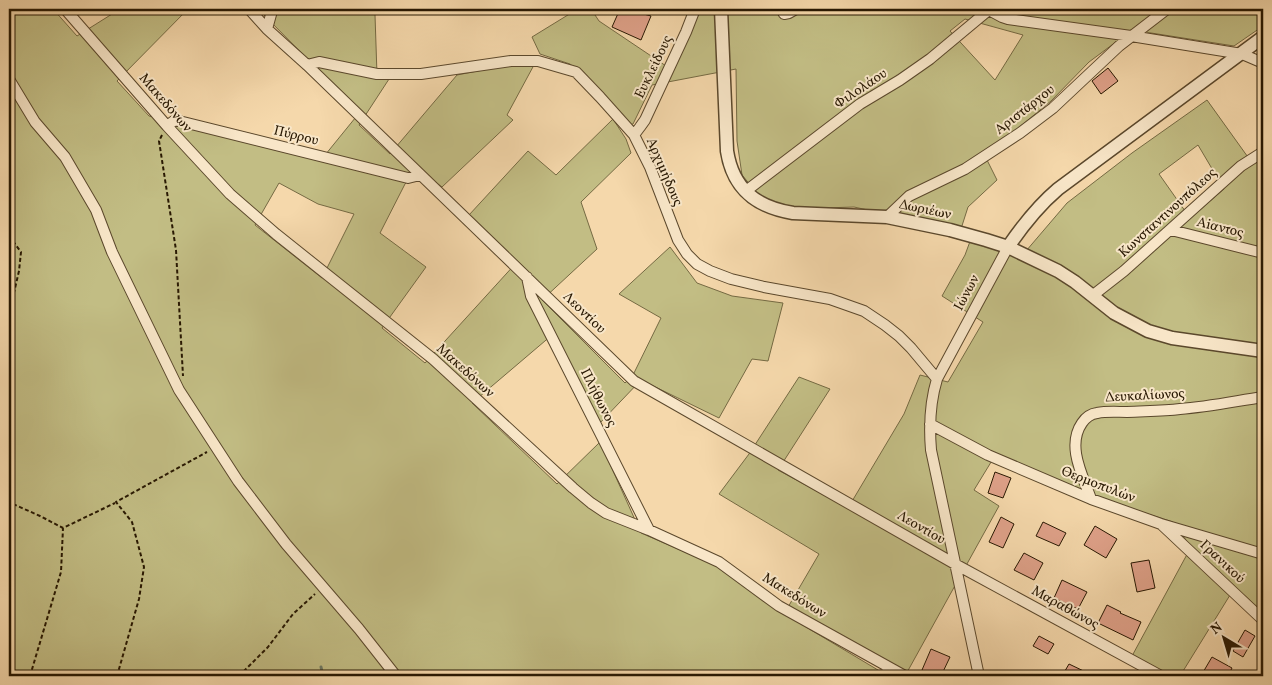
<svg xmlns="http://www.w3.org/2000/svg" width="1272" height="685" viewBox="0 0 1272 685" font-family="Vollkorn,serif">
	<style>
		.green { fill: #c2bd84; stroke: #756a43; fill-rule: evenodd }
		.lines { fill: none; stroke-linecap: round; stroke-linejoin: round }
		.stream { stroke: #6e7964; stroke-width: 3 }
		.building { fill: #dfa189; stroke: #281802 }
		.minor-casing { stroke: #5b482c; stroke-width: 12 }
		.tertiary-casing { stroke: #5b482c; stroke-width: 15 }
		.path { stroke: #281802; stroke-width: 2; stroke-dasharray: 4 2.5; stroke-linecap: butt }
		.minor { stroke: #f8e6c8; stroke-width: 10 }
		.tertiary { stroke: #f8e6c8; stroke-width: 12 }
		.labels { text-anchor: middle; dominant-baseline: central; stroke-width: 4; stroke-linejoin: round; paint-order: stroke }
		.street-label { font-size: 14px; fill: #281802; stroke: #f8e6c8 }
	</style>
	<rect width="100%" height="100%" fill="#f5d8ab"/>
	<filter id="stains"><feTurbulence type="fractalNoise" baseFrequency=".004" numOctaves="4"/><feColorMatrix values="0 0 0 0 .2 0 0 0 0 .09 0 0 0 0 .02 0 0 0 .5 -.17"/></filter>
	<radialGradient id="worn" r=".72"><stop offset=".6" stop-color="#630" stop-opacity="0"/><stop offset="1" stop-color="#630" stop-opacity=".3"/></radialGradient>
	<path class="green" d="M9,9H53L77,36L120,9H188L117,81L149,116L321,160L360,112L258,9H379L375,15L377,75L391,76L359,125L390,154L457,75L498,67L534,65L507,115L513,120L442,187L419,170L405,184L380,233L426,267L382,328L425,363L517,262L469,215L528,151L556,175L613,119L626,139L631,153L581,202L597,249L542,300L625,383L633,375L661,318L619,294L670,247L697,283L732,296L783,303L768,361L752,359L719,418L641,380L599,424L552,335L472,403L557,484L600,442L641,533L713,564L784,614L819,554L719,494L749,454L799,377L830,389L778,470L848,508L904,414L920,375L948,382L983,322L942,296L965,255L972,236L1026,251L1067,203L1132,153L1207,100L1250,160L1263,155V612L1235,587L1180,676H1135L1143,663L1132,656L1191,547L1173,522L1082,493L996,454L974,490L999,506L905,676L801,624L888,676H9ZM1198,145L1224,189L1190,218L1159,174ZM279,183L318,204L354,214L322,278L255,225Z
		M575,9H591L599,21L672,70L698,9H1262L1263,26L1234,46L1132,30L1089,62L1051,101L1011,134L983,152L997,180L968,207L960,232L909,219L854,207L793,209L762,199L742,175L737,141L736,69L652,85L633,124L628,125L589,80L570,64L540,54L532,37L576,10ZM965,19L1023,35L995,80L950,31Z"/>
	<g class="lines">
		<path class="stream" d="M321,667L323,676"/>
	</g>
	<path class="building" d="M620,9H625L651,16L641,40L612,27Z
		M1108,68L1118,81L1101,94L1092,81Z
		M995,472L1011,478L1003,498L988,493Z
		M1001,517L1014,524L1003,548L989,542Z
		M1043,522L1066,533L1059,546L1036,536Z
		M1095,526L1117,539L1106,558L1084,545Z
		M1024,553L1043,563L1034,580L1014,570Z
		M1149,560L1155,588L1137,592L1131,563Z
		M1062,580L1087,592L1078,609L1054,598Z
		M1107,605L1121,612L1120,613L1141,622L1133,640L1098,623Z
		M1245,630L1255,636L1243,657L1233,651Z
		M1039,636L1054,644L1048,654L1033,646Z
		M931,649L950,657L941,676H937L922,670Z
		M1212,657L1232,668L1228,676H1207L1202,674Z
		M1069,664L1094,676H1062Z"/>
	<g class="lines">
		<g class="minor-casing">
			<path id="minor" d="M65,9L167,126L230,194L276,234L433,359L573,488L591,503L606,513L649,530L719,562L779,606L905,676
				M249,9L267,29L307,65L634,381L955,564L1161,676
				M781,9L784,14L789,13L796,9
				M989,10L1002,17L1008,19L1131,36L1242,54L1263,63
				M267,29L272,11L271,9
				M307,65L319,62L377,74H421L511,61H538L576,72L600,97L634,135L650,167L678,240L687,254L697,264L710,271L731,279L764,287L830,299L864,311L885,325L899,336L911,348L937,379
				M9,79L35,122L65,157L96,210L112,252L179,390L238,481L286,544L359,629L396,676
				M167,126L175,120L408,178L420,175
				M634,135L640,127L645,120L686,32L695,9
				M746,191L860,104L900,80L930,59L990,9
				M887,217L909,196L965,169L1020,133L1053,108L1119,46L1167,9
				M1171,230L1263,253
				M527,277L531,296L649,530
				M1092,296L1124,271L1241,166L1263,152
				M930,424L988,455L1091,499L1161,524L1263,554
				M1091,499C1083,476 1066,446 1082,423C1086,417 1090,414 1097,413C1107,411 1117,412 1127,412C1145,411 1163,411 1180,409C1208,407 1236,401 1263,397
				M1162,525L1263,620
				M881,676L892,669
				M979,676L931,450C929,426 930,402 937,379L1008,247"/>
		</g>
		<g class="tertiary-casing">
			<path id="tertiary" d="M721,9L727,151C733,189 756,207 793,213L887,217L950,230L986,240L1008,247L1058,271L1075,282L1114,313L1148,331L1172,338L1263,351
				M1008,247C1023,225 1038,206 1058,189L1263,37"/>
		</g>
		<path class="path" d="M162,135L159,141L176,250L183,376
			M9,236L21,252L19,271L9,314
			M9,499L13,504L40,516L63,528L115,503
			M30,676L61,572L63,528
			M117,676L139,599L144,567L132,522L116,502L207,452
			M239,676L268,647L293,614L315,594"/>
		<use href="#minor" class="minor"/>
		<use href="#tertiary" class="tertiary"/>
	</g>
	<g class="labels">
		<g class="street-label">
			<text transform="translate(654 67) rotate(-64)">Ευκλείδους</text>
			<text transform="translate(861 89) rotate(-34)">Φιλολάου</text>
			<text transform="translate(165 103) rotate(49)">Μακεδόνων</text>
			<text transform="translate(1025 110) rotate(-38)">Αριστάρχου</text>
			<text transform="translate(296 136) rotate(14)">Πύρρου</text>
			<text transform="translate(664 172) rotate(67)">Αρχιμήδους</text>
			<text transform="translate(925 210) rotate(12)">Δωριέων</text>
			<text transform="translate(1168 213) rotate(-42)">Κωνσταντινουπόλεος</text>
			<text transform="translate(1220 228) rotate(14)">Aiαντος</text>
			<text transform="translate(967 293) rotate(-62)">Ιώνων</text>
			<text transform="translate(584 313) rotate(44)">Λεοντίου</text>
			<text transform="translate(465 371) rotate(42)">Μακεδόνων</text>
			<text transform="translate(1145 396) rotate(-3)">Δευκαλίωνος</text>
			<text transform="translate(598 398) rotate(63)">Πλήθωνος</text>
			<text transform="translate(1098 485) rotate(21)">Θερμοπυλών</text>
			<text transform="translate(921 528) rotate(30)">Λεοντίου</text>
			<text transform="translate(1222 562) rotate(43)">Γρανικού</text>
			<text transform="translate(794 596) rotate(32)">Μακεδόνων</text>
			<text transform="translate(1065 608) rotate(29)">Μαραθώνος</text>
		</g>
	</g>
	<rect width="1272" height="685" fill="none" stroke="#f5d8ab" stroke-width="30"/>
	<rect x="10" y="10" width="1252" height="665" fill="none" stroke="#281802" stroke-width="2.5"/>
	<rect x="15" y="15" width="1242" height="655" fill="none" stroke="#281802"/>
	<g transform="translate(1224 638) rotate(322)" stroke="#f8e6c8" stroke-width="4" paint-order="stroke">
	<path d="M0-4L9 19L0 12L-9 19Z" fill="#281802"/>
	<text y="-8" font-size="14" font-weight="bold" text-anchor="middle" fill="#281802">N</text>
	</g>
	<rect width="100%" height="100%" filter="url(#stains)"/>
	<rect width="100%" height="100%" fill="url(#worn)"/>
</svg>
